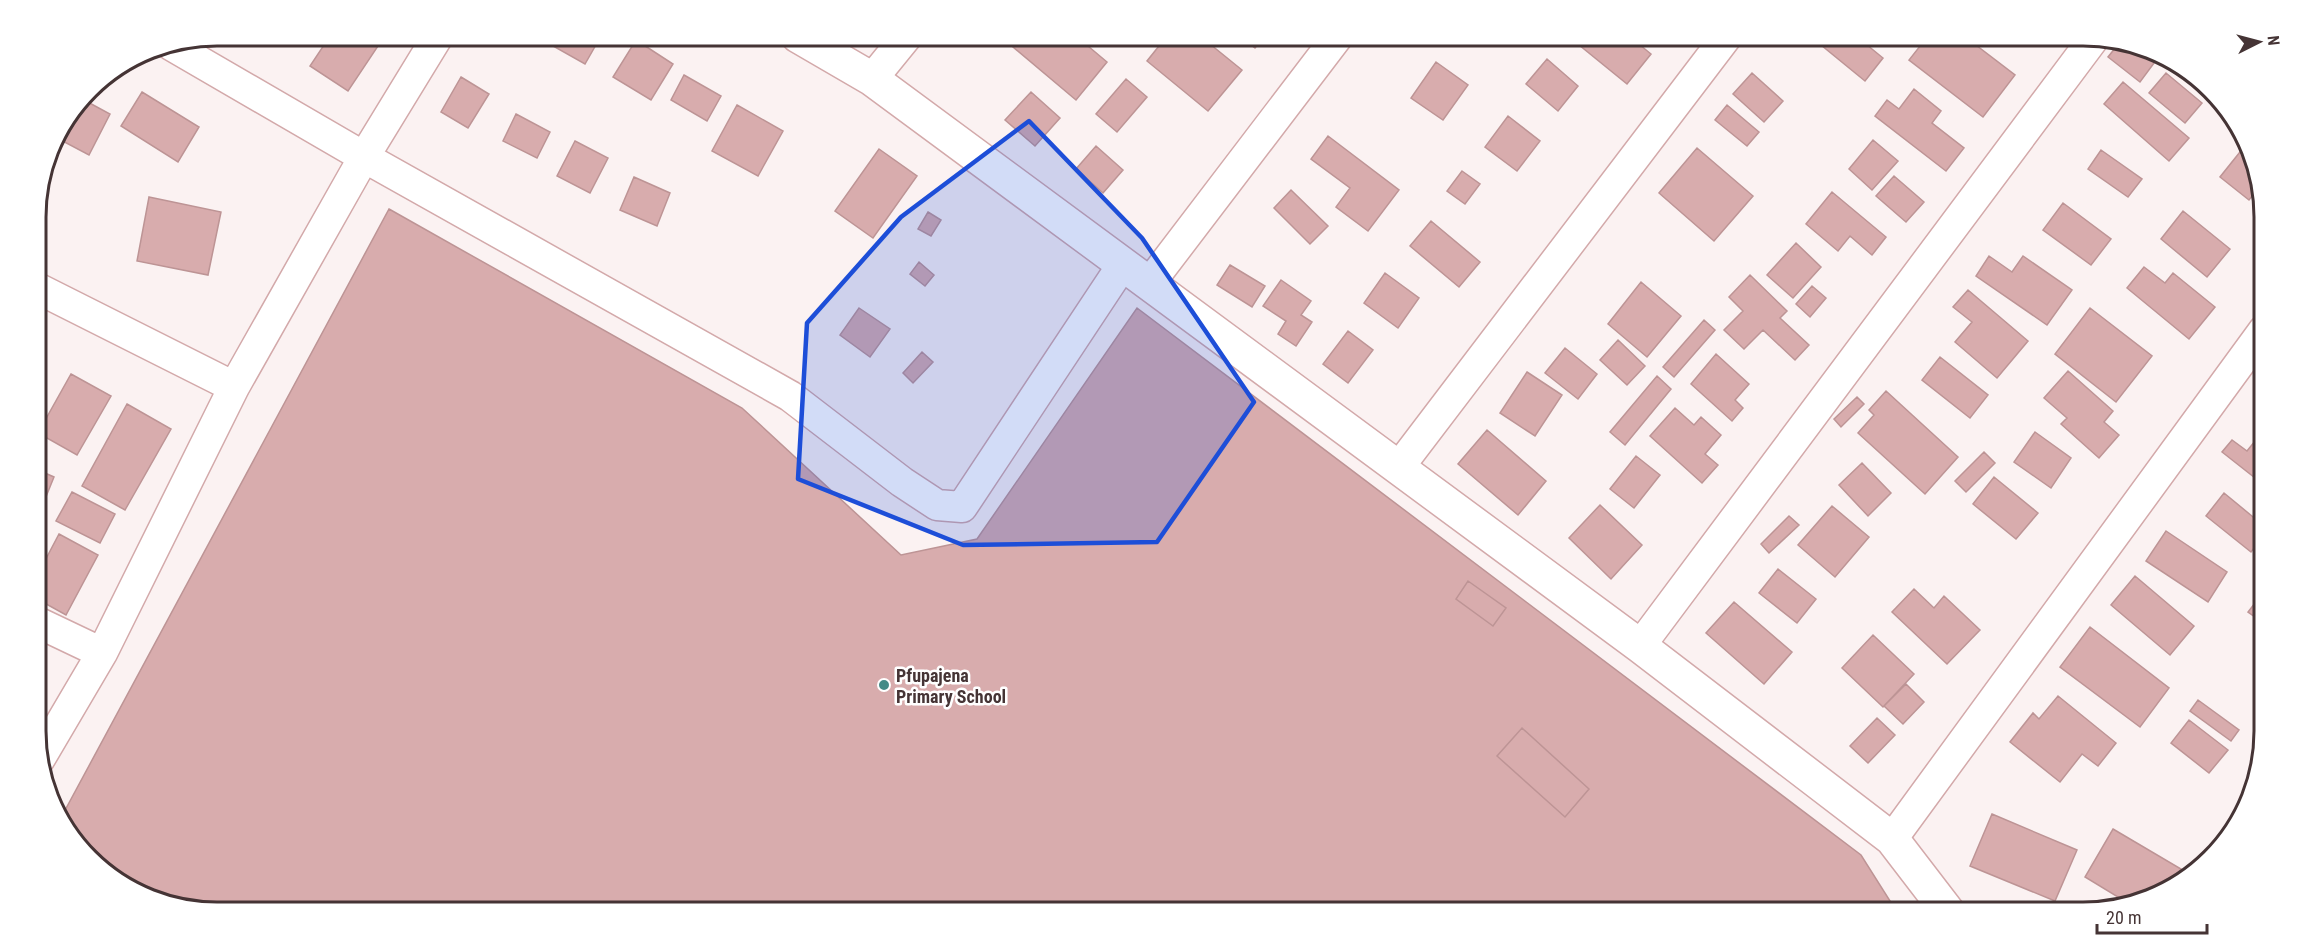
<svg xmlns="http://www.w3.org/2000/svg" width="2301" height="948" viewBox="0 0 2301 948" font-family="'Roboto Condensed',sans-serif">
	<style>
		.building { fill: #d8acad; stroke: #bd9495; stroke-width: 1.5 }
		.lines { fill: none; stroke-linecap: round; stroke-linejoin: round }
		.minor-casing { stroke: #d3a9aa; stroke-width: 33 }
		.tertiary-casing { stroke: #d3a9aa; stroke-width: 36 }
		.minor { stroke: #fff; stroke-width: 30 }
		.tertiary { stroke: #fff; stroke-width: 33 }
		.marked { fill: #1d4ed8; fill-opacity: 0.2; stroke: #1d4ed8; stroke-width: 4.5; stroke-linejoin: round }
		.poi-dot { fill: #448b87; stroke: #fff; stroke-width: 2 }
		.labels { text-anchor: middle; dominant-baseline: central; stroke-width: 5; stroke-linejoin: round; paint-order: stroke }
		.poi-label { font-size: 18px; font-weight: bold; fill: #453435; stroke: #fff; text-anchor: start }
		.rim { fill: none; stroke: #453435; stroke-width: 3 }
	</style>
	<rect width="100%" height="100%" fill="#fbf2f2"/>
	<path class="building" d="M330,36H376L382,40L348,91L310,66Z
		M558,36H601L585,64L553,46Z
		M1000,36H1076L1107,62L1076,100Z
		M1103,36H1124L1115,46Z
		M1167,36H1200L1242,70L1208,111L1147,61Z
		M1239,36H1265L1255,48Z
		M1568,36H1629L1651,54L1627,84Z
		M1810,36H1856L1883,58L1865,81Z
		M1928,36H1964L2015,75L1983,117L1909,60Z
		M636,40L673,64L651,100L613,77Z
		M2120,42L2142,46L2160,55L2140,82L2108,57Z
		M1547,59L1578,86L1558,111L1526,84Z
		M1436,62L1468,85L1443,120L1411,98Z
		M1752,73L1783,101L1764,122L1733,94Z
		M2166,73L2202,103L2185,123L2149,93Z
		M684,75L721,96L707,121L671,100Z
		M461,77L489,94L468,128L441,112Z
		M1126,79L1147,97L1117,132L1096,114Z
		M2123,82L2189,138L2169,161L2104,104Z
		M1914,89L1941,111L1932,123L1964,148L1946,171L1875,116L1887,100L1899,109Z
		M142,92L199,127L178,162L121,126Z
		M1031,92L1060,118L1035,146L1005,120Z
		M84,100L110,114L89,155L55,137Z
		M737,105L783,131L758,176L712,151Z
		M1727,105L1759,132L1747,146L1715,120Z
		M516,114L550,132L537,158L503,141Z
		M1508,116L1540,141L1517,171L1485,147Z
		M1328,136L1399,190L1368,231L1336,207L1350,188L1311,159Z
		M1873,140L1898,161L1872,190L1849,169Z
		M575,141L608,158L590,193L557,176Z
		M1096,146L1123,170L1103,193L1076,169Z
		M2244,147L2260,186L2249,200L2220,177Z
		M1697,148L1753,196L1714,241L1659,193Z
		M879,149L917,176L873,238L835,211Z
		M2101,150L2142,179L2128,197L2088,169Z
		M1462,171L1480,184L1465,204L1447,191Z
		M1894,176L1924,202L1906,222L1876,196Z
		M634,177L670,193L657,226L620,210Z
		M1291,190L1328,226L1310,244L1274,208Z
		M1832,192L1886,237L1872,255L1850,236L1838,251L1806,224Z
		M149,197L221,212L208,275L137,261Z
		M2063,203L2111,239L2091,265L2043,230Z
		M389,209L742,408L901,555L977,539L1137,308L1861,855L1897,912H218L159,902L81,850L63,814Z
		M2183,211L2230,249L2207,277L2161,239Z
		M928,212L941,220L931,236L918,229Z
		M1431,221L1480,262L1459,287L1410,246Z
		M1796,243L1821,267L1793,298L1767,275Z
		M1989,256L2012,272L2023,256L2072,290L2047,325L1976,276Z
		M919,262L934,275L925,286L910,274Z
		M1230,265L1265,286L1252,307L1217,285Z
		M2144,267L2165,283L2173,273L2215,307L2189,339L2127,288Z
		M1385,273L1419,298L1398,328L1364,303Z
		M1750,275L1787,311L1780,318L1809,345L1795,360L1763,330L1744,349L1724,330L1743,311L1729,297Z
		M1281,280L1311,301L1301,315L1312,322L1296,346L1278,334L1286,321L1263,306Z
		M1641,282L1681,316L1647,357L1608,324Z
		M1812,286L1826,298L1810,317L1796,304Z
		M1968,290L2028,341L1997,378L1955,342L1972,322L1953,307Z
		M859,308L890,329L870,357L840,335Z
		M2090,308L2152,356L2116,402L2055,354Z
		M1704,320L1715,330L1674,377L1663,367Z
		M1348,331L1373,350L1348,383L1323,364Z
		M1618,340L1645,366L1627,385L1600,360Z
		M1565,348L1597,374L1578,399L1545,373Z
		M922,352L933,362L913,383L903,373Z
		M1716,354L1749,384L1735,400L1743,408L1732,421L1691,384Z
		M1940,357L1988,395L1970,418L1922,380Z
		M2068,371L2113,411L2104,422L2119,435L2099,458L2061,424L2067,418L2044,398Z
		M1527,372L1562,395L1535,436L1500,413Z
		M71,374L111,396L77,455L38,433Z
		M1657,376L1671,389L1625,445L1610,432Z
		M1886,391L1958,457L1925,494L1858,433L1874,415L1869,410Z
		M1857,397L1864,404L1841,427L1834,419Z
		M127,404L171,429L125,510L82,486Z
		M1675,408L1694,425L1701,417L1721,435L1705,454L1718,465L1702,483L1650,436Z
		M1487,430L1546,481L1518,515L1458,464Z
		M2035,432L2071,458L2051,488L2014,462Z
		M2259,436L2264,440V485L2222,452L2232,440L2247,451Z
		M1984,452L1995,463L1966,492L1955,481Z
		M1636,456L1660,475L1634,508L1610,489Z
		M1862,463L1891,493L1868,516L1839,485Z
		M38,470L54,477L41,509L38,508Z
		M1994,477L2038,513L2016,539L1973,504Z
		M72,492L115,514L100,543L56,521Z
		M2224,493L2264,526V535L2251,552L2206,516Z
		M1600,505L1642,545L1611,579L1569,538Z
		M1832,506L1869,537L1835,577L1798,545Z
		M1789,516L1799,525L1769,553L1761,544Z
		M2166,531L2227,572L2208,602L2146,561Z
		M59,534L98,555L66,615L39,600L38,574Z
		M1778,569L1816,599L1797,623L1759,593Z
		M2135,576L2194,626L2170,655L2111,605Z
		M1468,581L1506,608L1493,626L1456,599Z
		M1914,589L1934,608L1944,596L1980,630L1947,664L1892,612Z
		M2265,590V618L2262,622L2248,612Z
		M1734,602L1792,652L1764,684L1706,633Z
		M2090,627L2169,688L2140,727L2060,667Z
		M1873,635L1914,674L1883,707L1842,668Z
		M1906,684L1924,702L1903,724L1884,706Z
		M2058,696L2116,743L2098,766L2082,754L2060,782L2010,742L2033,713L2039,719Z
		M2198,700L2239,730L2231,741L2190,711Z
		M1877,718L1895,735L1868,763L1850,746Z
		M2189,720L2228,750L2209,773L2171,743Z
		M1522,728L1589,789L1565,817L1497,756Z
		M1992,814L2077,850L2055,901L1970,866Z
		M2113,829L2181,869L2170,887L2142,902L2131,905L2085,877Z"/>
	<g class="lines">
		<g class="minor-casing">
			<path id="minor" d="M171,45L364,157L790,396L902,482L937,505L962,507L1123,264
				M872,79L907,36
				M1149,284L1338,36
				M37,288L234,387
				M1399,467L1727,36
				M39,623L102,653
				M1640,646L2094,38
				M39,760L102,653L234,387L364,157L438,36
				M1892,839L2264,330"/>
		</g>
		<g class="tertiary-casing">
			<path id="tertiary" d="M798,36L872,79L1640,646L1892,839L1948,912"/>
		</g>
		<use href="#minor" class="minor"/>
		<use href="#tertiary" class="tertiary"/>
	</g>
	<path class="marked" d="M1029,121L1142,238L1254,402L1157,542L963,545L798,479L807,323L901,217Z"/>
	<circle class="poi-dot" cx="884" cy="685" r="6"/>
	<g class="labels">
		<g class="poi-label">
			<text x="896" y="675">Pfupajena<tspan x="896" dy="21">Primary School</tspan></text>
		</g>
	</g>
	<path d="M0 0H2301V948H0ZM217 46H2083A171 171 0 0 1 2254 217V731A171 171 0 0 1 2083 902H217A171 171 0 0 1 46 731V217A171 171 0 0 1 217 46Z" fill="#fff" fill-rule="evenodd"/>
	<path class="rim" d="M217 46H2083A171 171 0 0 1 2254 217V731A171 171 0 0 1 2083 902H217A171 171 0 0 1 46 731V217A171 171 0 0 1 217 46Z"/>
	<g transform="translate(2259 42) rotate(84)" stroke="#ffffff" stroke-width="4.5" paint-order="stroke">
	<path d="M0-4.5L10 22L0 15L-10 22Z" fill="#453435"/>
	<text y="-9" font-size="16" font-weight="bold" text-anchor="middle" fill="#453435">N</text>
	</g>
	<path d="M2097 924v9h110v-9" fill="none" stroke="#453435" stroke-width="3"/>
	<text x="2106" y="924" font-size="18" fill="#453435" stroke="#ffffff" stroke-width="4.5" paint-order="stroke">20 m</text>
</svg>
